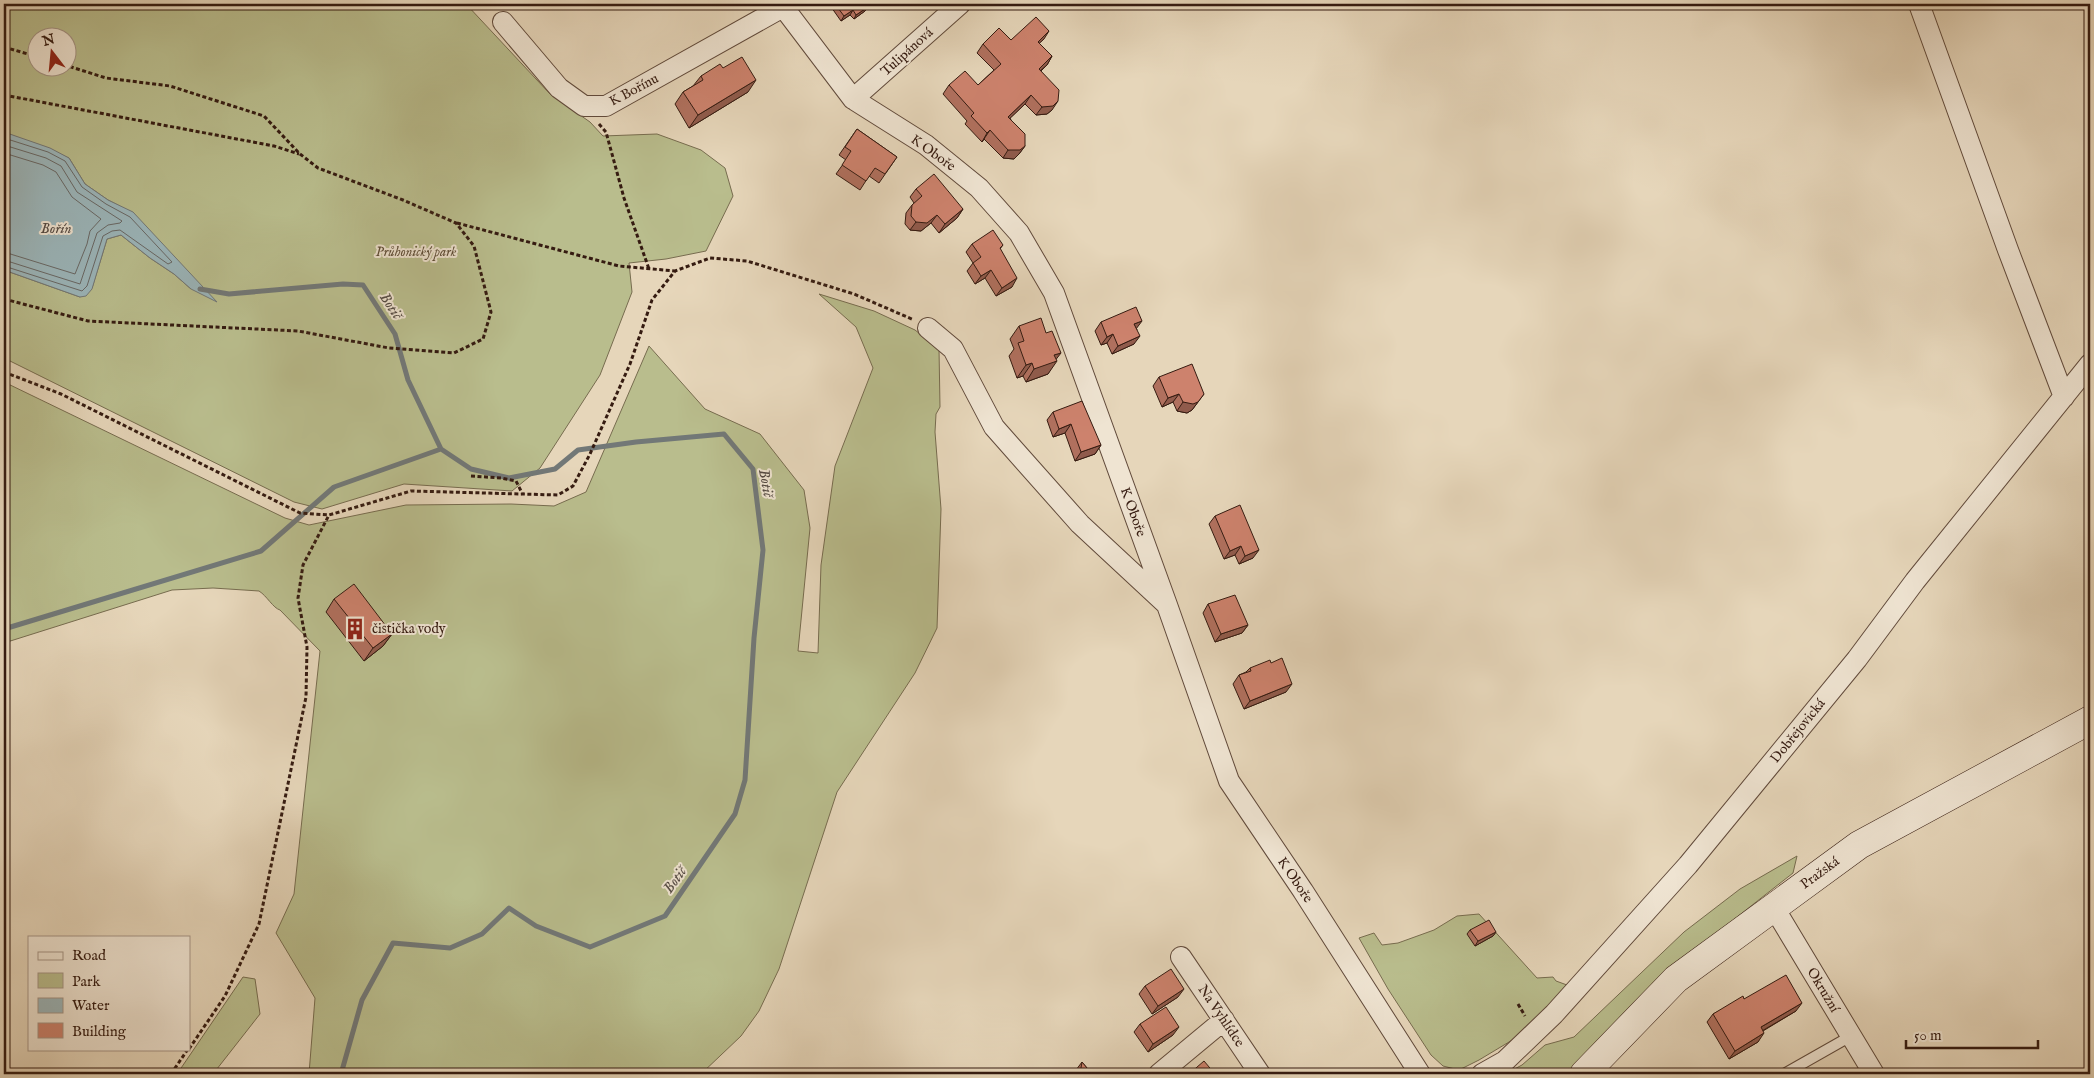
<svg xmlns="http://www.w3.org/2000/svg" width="2094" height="1078" viewBox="0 0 2094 1078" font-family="'IM FELL English',serif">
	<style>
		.green { fill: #b9bd8d; stroke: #776c4f; fill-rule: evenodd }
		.water { fill: #9bb6bb; stroke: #727877 }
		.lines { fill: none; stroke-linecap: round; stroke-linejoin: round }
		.shore { stroke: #686866; stroke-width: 1 }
		.stream { stroke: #727877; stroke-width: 5 }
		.service-casing { stroke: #614a3b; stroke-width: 12 }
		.minor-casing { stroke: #614a3b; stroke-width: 22 }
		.secondary-casing { stroke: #351b11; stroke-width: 29 }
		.path { stroke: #351b11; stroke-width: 3; stroke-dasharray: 4 2.5; stroke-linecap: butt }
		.service { stroke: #efe4d2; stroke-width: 10 }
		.minor { stroke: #efe4d2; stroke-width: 20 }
		.secondary { stroke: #efe4d2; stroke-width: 28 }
		.wall { fill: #b0705e; stroke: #351b11 }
		.shaded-wall { fill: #905b4c; stroke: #351b11 }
		.building { fill: #cd826d; stroke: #351b11 }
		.labels { text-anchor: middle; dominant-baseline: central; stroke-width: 4; stroke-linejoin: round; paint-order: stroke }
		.street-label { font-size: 14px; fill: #351b11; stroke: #efe4d2 }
		.park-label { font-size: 14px; font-style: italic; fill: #5d4c36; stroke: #efe4d2 }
		.poi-label { font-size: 14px; fill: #351b11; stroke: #efe4d2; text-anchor: start }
		.water-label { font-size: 15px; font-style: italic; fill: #544a44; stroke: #efe4d2 }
	</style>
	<rect width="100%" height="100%" fill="#e6d6ba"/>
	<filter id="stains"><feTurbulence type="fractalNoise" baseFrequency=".004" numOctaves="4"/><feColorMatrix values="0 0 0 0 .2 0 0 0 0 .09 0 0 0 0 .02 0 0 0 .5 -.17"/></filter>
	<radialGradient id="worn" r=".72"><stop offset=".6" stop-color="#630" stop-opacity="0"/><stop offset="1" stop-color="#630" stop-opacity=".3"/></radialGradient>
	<path class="green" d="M4,4H466L550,94L590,122L603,136L657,134L701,150L725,168L733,196L706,251L666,259L629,263L632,292L600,375L540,468L512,491L404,484L322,509L294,502L8,360H4V270L80,297L92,288L107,239L121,235L150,258L174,274L191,289L133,213L108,200L85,184L69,158L4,132ZM38,38H68V68H38Z
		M819,294L874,311L915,330L939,349L940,407L936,414L935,432L941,509L937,628L915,673L837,792L779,969L759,1011L741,1036L701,1074H309L315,998L276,933L294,894L320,651L280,610C273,608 267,596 259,591L213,588L172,590L4,643V382L285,518L309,525L406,505L511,504L554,506L586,492L649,346L705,409L760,434L804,490L810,528L798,651L818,653L821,565L835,466L873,368L856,327Z
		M1797,856L1793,873L1662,976L1568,1074H1505L1522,1065L1545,1045L1574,1037L1684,932L1740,889Z
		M1479,914L1537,978L1553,977L1556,981L1567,985L1546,1010L1514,1039L1479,1060L1459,1070L1443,1066L1431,1055L1388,989L1359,938L1374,933L1382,945L1398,943L1434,930L1457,916Z
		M243,977L255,979L260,1014L213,1074H177Z"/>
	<path class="water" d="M4,132L50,148L69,158L85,184L108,200L133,212L217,302L191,289L174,274L150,258L121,235L107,239L92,289L86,296L80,297L4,270Z"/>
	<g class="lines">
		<path class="shore" d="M4,138L48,152L65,161L82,187L106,204L130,217L172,262L168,264L120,230L112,231L103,236L87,286L82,291L4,266
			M4,145L46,158L61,166L77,192L122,221L120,223L108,225L97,233L80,284L4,260
			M4,153L43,165L56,172L72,197L101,219L90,231L87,244L75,274L4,252"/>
		<path class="stream" d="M200,289L229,294L343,284L363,285L395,334L408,380L441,449L471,469L509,478L555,469L578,450L636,442L724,434L753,469L763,550L754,638L745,780L735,814L665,916L590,947L536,926L509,908L482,934L450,948L393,943L362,1000L341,1074
			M4,629L261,551L334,487L441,449"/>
		<g class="service-casing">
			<path id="service" d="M1784,1074L1851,1036"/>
		</g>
		<g class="minor-casing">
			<path id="minor" d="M781,4L853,99L926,145L979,188L1019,233L1054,293L1167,605L1229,781L1303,891L1420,1074
				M1919,4L2008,250L2064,397
				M503,22L559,88L584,106H606L783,7
				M853,99L960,4
				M928,328L953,349L994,427L1009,444L1080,524L1165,603
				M1773,906L1874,1074
				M1181,957L1260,1074
				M1159,1074L1224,1020
				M1482,1074L1505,1061L1554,1014L1688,865L1857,659L1915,581L2090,364"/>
		</g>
		<g class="secondary-casing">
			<path id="secondary" d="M1584,1074L1676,979L1859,845L2090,720"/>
		</g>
		<path class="path" d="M4,47L38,57
			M4,95L274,146L299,154
			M599,124L606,132L624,198L649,269
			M457,223L619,266L675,271
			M4,299L88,321L298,331L389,348L454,353L483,339L491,312L474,246L456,223L403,200L318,168L300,154L264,116L170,86L106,78L68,66
			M4,372L61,394L300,513L329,515L411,491L558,495L573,486L590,454L630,364L652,300L675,271L710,258L747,261L854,294L914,320
			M471,476L501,478L516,481L523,495
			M1518,1004L1525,1016
			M189,1049L225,996L259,924L306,697L307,647L298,598L303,565L329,515
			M171,1074L188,1049"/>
		<use href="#service" class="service"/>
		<use href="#minor" class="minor"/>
		<use href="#secondary" class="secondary"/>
	</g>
	<path class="wall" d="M829,4H866L868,7L865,11L854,19L850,15L841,21Z
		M1044,39L1039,43L1052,56L1047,65L1041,71L1052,110L1047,114L1036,115L1025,104L1010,118L1025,146L1019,154L1014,159L1003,158L984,139L982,142L965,124L967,121L943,94L949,85H978L994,70L977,53L983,44L1011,40Z
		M723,68L748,92L689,128L675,104L683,92L693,86L701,76Z
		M857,129L897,157L879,183L869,176L860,190L836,174L846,160L839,155Z
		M916,189L963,209L957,218L939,233L931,223L921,231L910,230L905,224L906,213L912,205L914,203L910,197Z
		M972,244L1003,245L1000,249L1012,287L996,296L985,278L975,284L967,271L973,263L966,252Z
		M1101,322L1137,329L1134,344L1112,354L1107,343L1101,345L1095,331Z
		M1019,326L1056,359L1048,374L1026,382L1023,376L1017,378L1009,356L1014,349L1010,339Z
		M1159,377L1198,402L1192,410L1187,413L1177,411L1173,402L1162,407L1153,386Z
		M1053,412L1101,445L1095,454L1075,461L1065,433L1053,437L1047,420Z
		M1215,516L1253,558L1239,564L1235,555L1224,559L1209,524Z
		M334,599L392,634L383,646L364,661L326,612Z
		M1208,604L1248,625L1242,633L1215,642L1203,613Z
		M1250,668L1286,692L1244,709L1233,684L1239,675L1246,672Z
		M1470,930L1496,932L1493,936L1475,946L1467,934Z
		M1145,986L1178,997L1152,1014L1139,994Z
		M1744,999L1796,1011L1763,1031L1758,1042L1729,1059L1707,1022L1713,1014Z
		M1140,1024L1173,1035L1148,1052L1134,1032Z
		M1082,1062L1092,1074H1076V1070Z"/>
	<path class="shaded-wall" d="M868,7L865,11L854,19L856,15Z
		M853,10L850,15L841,21L844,16Z
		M1049,31L1044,39L1032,50L1038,42Z
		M1052,56L1047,65L1033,77L1039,69Z
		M756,80L748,92L689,128L698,115Z
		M1031,95L1025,104L1003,125L1008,117Z
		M1058,101L1052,110L1047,114L1036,115L1042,107Z
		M990,130L982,142L987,133Z
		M1025,146L1019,154L1014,159L1003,158L1008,150Z
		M963,209L957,218L939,233L945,224Z
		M937,215L931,223L921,231L910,230L916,222Z
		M991,270L985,278L975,284L981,276Z
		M1017,278L1012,287L996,296L1002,288Z
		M1142,321L1136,329L1134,324Z
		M1113,334L1107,343L1101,345L1107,337Z
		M1140,336L1134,344L1112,354L1118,346Z
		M1061,353L1054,362L1057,361L1048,374L1026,382L1034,369L1054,355Z
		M1032,363L1023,376L1017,378L1026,365Z
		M1179,394L1173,402L1162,407L1168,398Z
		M1204,394L1192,410L1187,413L1177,411L1183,402Z
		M1071,424L1065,433L1053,437L1059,429Z
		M1101,445L1095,454L1075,461L1081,452Z
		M1241,546L1235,555L1224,559L1230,551Z
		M1259,550L1253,558L1239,564L1245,556Z
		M1248,625L1242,633L1215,642L1221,634Z
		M392,634L383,646L364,661L373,648Z
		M1292,684L1286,692L1244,709L1250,701Z
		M1496,932L1493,936L1475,946L1478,941Z
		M1184,989L1178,997L1152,1014L1158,1006Z
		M1802,1003L1796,1011L1755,1035L1761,1027Z
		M1179,1027L1173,1035L1148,1052L1153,1044Z
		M1764,1033L1758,1042L1729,1059L1735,1051Z"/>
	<path class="building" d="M835,4H866L868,7L856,15L853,10L844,16Z
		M1036,17L1049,31L1038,42L1052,56L1039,69L1059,90L1058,101L1053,106L1042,107L1031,95L1008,117L1025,134V146L1020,150H1008L990,130L987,133L971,116L974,113L949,85L965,71L978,85L1001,64L983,44L999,28L1011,40Z
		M742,57L756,80L698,115L683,92L703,80L701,76L720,64L723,68Z
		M857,129L897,157L885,174L875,168L866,181L842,165L851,151L845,147Z
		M934,174L963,209L945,224L937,215L927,223L916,222L911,216L912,205L922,196L916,189Z
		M993,230L1003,245L1000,248L1017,278L1002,288L991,270L981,276L973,263L981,257L972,244Z
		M1136,307L1142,321L1134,324L1140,336L1118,346L1113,334L1107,337L1101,322Z
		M1041,318L1046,333L1052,331L1061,353L1054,355L1057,361L1034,369L1032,363L1026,365L1018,343L1024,341L1019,326Z
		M1192,364L1204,394L1198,402L1193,404L1183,402L1179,394L1168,398L1159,377Z
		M1082,401L1101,445L1081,452L1071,424L1059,429L1053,412Z
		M1240,505L1259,550L1245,556L1241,546L1230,551L1215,516Z
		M354,584L392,634L373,648L334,599Z
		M1235,595L1248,625L1221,634L1208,604Z
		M1282,658L1292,684L1250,701L1239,675L1251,671L1250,668L1270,660L1271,663Z
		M1489,920L1496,932L1478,941L1470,930Z
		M1171,969L1184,989L1158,1006L1145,986Z
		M1786,975L1802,1003L1761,1027L1764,1033L1735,1051L1713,1014L1743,996L1744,999Z
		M1166,1007L1179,1027L1153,1044L1140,1024Z
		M1204,1061L1215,1074H1189Z
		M1082,1062L1092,1074H1080Z"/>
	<defs>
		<g id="building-bare" transform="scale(1.725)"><path d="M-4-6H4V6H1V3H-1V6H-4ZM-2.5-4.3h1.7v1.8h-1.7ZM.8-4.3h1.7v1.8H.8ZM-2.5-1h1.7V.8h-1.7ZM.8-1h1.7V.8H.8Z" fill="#8f2418" stroke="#efe4d2" stroke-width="2.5" paint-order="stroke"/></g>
	</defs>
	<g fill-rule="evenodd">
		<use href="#building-bare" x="355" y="629"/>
	</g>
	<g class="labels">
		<g class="street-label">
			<text transform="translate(907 52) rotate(-42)">Tulipánová</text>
			<text transform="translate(634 90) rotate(-28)">K Bořínu</text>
			<text transform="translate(933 153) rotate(36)">K Oboře</text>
			<text transform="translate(1133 512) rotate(70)">K Oboře</text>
			<text transform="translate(1798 731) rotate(-51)">Dobřejovická</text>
			<text transform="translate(1820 873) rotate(-36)">Pražská</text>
			<text transform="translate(1295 880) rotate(56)">K Oboře</text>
			<text transform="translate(1823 990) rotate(59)">Okružní</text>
			<text transform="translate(1221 1016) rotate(56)">Na Vyhlídce</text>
		</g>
		<g class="park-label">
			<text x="416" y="252">Průhonický park</text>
		</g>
		<g class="poi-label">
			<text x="372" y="629">čistička vody</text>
		</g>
		<g class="water-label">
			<text x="56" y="228">Bořín</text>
			<text transform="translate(391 306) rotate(56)">Botič</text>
			<text transform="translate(766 483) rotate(79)">Botič</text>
			<text transform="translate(675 880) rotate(-55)">Botič</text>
		</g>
	</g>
	<rect width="2094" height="1078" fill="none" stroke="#e6d6ba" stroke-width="20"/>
	<rect x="5" y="5" width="2084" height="1068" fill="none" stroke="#351b11" stroke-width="2.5"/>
	<rect x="10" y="10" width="2074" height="1058" fill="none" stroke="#351b11"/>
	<rect x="28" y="936" width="162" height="115" fill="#efe4d2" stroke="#a59485"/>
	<rect x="38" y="952" width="25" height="8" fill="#efe4d2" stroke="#a59485"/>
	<text x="72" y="960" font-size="15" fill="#351b11">Road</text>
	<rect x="38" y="973" width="25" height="15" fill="#b9bd8d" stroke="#a59485"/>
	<text x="72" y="986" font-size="15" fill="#351b11">Park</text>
	<rect x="38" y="998" width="25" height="15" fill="#9bb6bb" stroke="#a59485"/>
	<text x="72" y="1010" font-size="15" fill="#351b11">Water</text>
	<rect x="38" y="1023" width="25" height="15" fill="#cd826d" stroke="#a59485"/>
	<text x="72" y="1036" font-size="15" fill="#351b11">Building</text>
	<g transform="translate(52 52) rotate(344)"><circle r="24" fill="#efe4d2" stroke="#a59485"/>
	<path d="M0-4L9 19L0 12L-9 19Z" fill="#8f2418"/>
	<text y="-8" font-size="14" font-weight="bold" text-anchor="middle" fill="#351b11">N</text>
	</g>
	<path d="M1906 1040v8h132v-8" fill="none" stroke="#351b11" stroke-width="2.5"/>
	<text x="1914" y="1040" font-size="15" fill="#351b11" stroke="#efe4d2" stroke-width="4" paint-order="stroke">50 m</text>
	<rect width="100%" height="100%" filter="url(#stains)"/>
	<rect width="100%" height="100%" fill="url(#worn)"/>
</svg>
